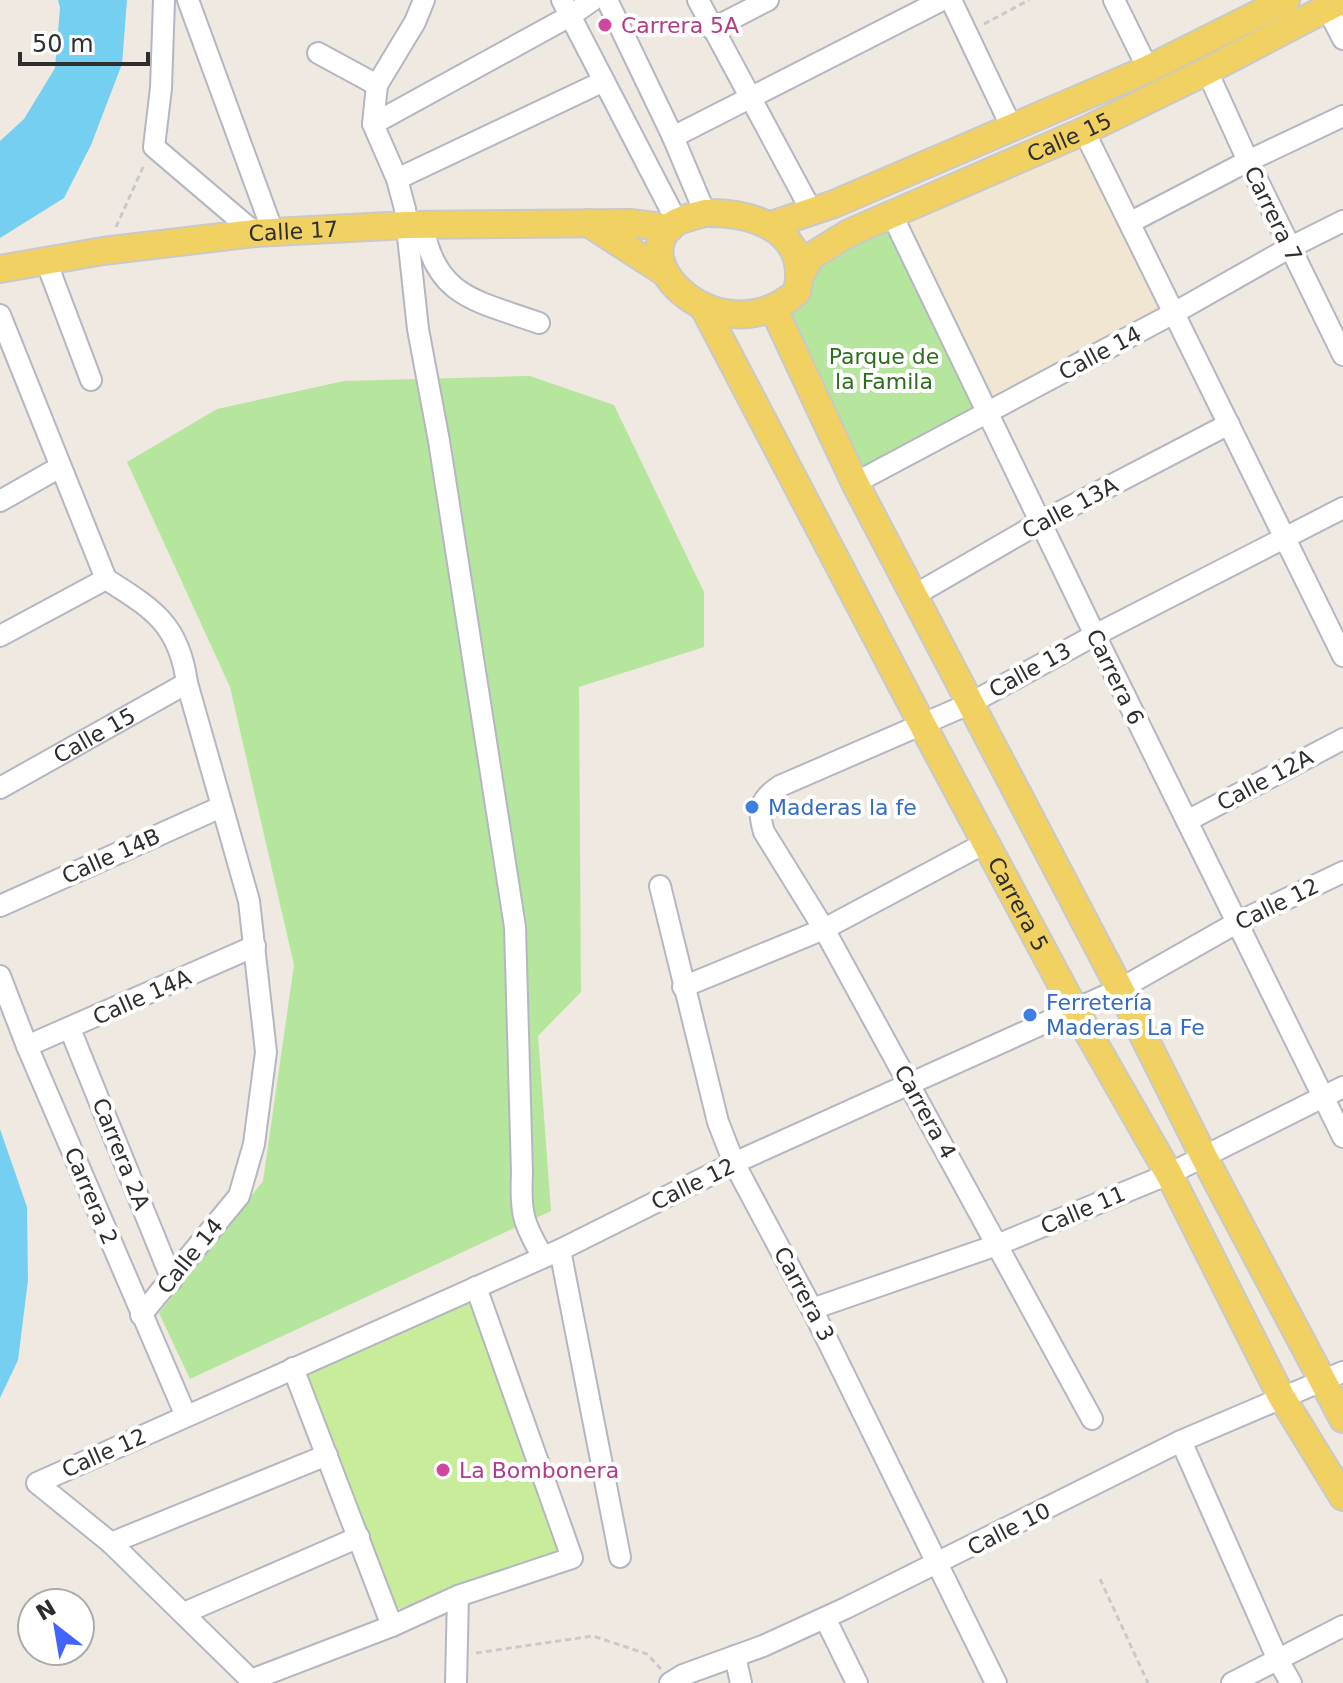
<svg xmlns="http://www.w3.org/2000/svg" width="1343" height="1683" viewBox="0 0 1343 1683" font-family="'DejaVu Sans',sans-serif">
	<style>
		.education { fill: #f0e6d1 }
		.green { fill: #b6e59e }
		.pitch { fill: #c9ec9a }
		.water { fill: #75cff0 }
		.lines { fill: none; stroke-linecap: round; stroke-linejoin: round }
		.minor-casing { stroke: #b4b7c1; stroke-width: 24 }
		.major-casing { stroke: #c9c9c9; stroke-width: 30 }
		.path { stroke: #c9c9c9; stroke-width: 3; stroke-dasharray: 6 4; stroke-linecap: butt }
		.minor { stroke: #fff; stroke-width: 20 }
		.major { stroke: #f2d163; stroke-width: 26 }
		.hotel-dot { fill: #d1479c; stroke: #fff; stroke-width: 3 }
		.shop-dot { fill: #3f7fe0; stroke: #fff; stroke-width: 3 }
		.labels { text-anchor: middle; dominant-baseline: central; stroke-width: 8; stroke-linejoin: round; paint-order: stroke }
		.hotel-label { font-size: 22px; fill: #b23c85; stroke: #fff; text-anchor: start }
		.street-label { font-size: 22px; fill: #2e2e2e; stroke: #fff }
		.park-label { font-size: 22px; fill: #2c6e1b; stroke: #fff }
		.shop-label { font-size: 22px; fill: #366cbe; stroke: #fff; text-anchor: start }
	</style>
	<rect width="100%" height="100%" fill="#efe9e1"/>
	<path class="education" d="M1084,131L1174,313L988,414L892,215Z"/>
	<path class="green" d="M892,215L988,414L855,483L785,302L801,275Z
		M530,376L614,405L704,592V647L579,687L581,992L538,1036L551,1211L190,1379L159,1313L263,1181L294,965L230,687L127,462L217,409L344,381Z"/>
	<path class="pitch" d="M474,1291L567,1557L394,1610L303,1370Z"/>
	<path class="water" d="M58,0H127L122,64L91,145L64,198L0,238V141L24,119L55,68L60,8Z
		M0,1129L27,1207L28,1280L18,1360L0,1398Z"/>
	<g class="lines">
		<g class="minor-casing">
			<g id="minor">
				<path d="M164,0L161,88L154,147L255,233"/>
				<path d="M188,0L273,232"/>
				<path d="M424,0L415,22L377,85L373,124L397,179L405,209L418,329L439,441L515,927L522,1173C520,1213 523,1223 543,1257"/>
				<path d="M562,0L677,222"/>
				<path d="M607,0L673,137L705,213"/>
				<path d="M698,0L812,212"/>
				<path d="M951,0L1011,126"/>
				<path d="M1114,0L1148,69"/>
				<path d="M1327,8L1343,39"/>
				<path d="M712,29L768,0"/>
				<path d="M318,53L377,85"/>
				<path d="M1207,71L1248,161L1343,355"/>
				<path d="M373,124L570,16L593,0"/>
				<path d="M1084,131L1343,656"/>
				<path d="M673,137L942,0"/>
				<path d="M397,179L604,81"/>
				<path d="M892,215L1095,635L1343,1137"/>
				<path d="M1131,222L1248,161L1343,116"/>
				<path d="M423,225C435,298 478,301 539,323"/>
				<path d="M46,261L91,380"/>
				<path d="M0,315L106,579C153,609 179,624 187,683L249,901L266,1052L254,1144L239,1196L141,1315"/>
				<path d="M855,483L1174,313L1289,248L1343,221"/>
				<path d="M0,501L60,467"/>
				<path d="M913,596L1041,522L1229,424"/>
				<path d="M0,636L106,579"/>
				<path id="s1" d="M0,788L187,683"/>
				<path d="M1187,821L1343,739"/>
				<path d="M660,886L718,1122L734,1163L812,1309L996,1683"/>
				<path d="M0,906L221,807"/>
				<path d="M0,976L27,1046L186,1416"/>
				<path d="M683,987L824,929L987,842"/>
				<path d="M70,1029L172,1280"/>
				<path d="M27,1046L255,946"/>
				<path d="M560,1250L620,1557"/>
				<path d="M812,1309L997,1245L1169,1174L1343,1087"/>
				<path d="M293,1368L392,1626"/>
				<path d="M1092,1419L824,929L764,832C757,809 760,799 780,786L969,704L1095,635L1343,508"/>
				<path d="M1181,1441L1278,1660L1291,1683"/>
				<path d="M111,1543L327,1455"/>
				<path d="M184,1613L359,1537"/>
				<path d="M825,1618L857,1683"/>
				<path d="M735,1656L741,1683"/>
				<path d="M251,1680L392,1626L458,1596L572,1558L476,1287"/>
				<path d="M254,1683L111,1543L37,1483L560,1250L734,1163L1120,989L1238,922L1343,872"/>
				<path d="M456,1683L458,1596"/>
				<path d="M670,1683L683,1675L763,1646L846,1608L1181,1441L1343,1372"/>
				<path d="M1232,1683L1343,1626"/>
			</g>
		</g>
		<g class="major-casing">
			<g id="major">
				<path d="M705,213C754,212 811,231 797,292C722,358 620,261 675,223C683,218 695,216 705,213Z"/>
				<path d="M588,223L664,272"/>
				<path d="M771,225L834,204L1148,69L1286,0"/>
				<path id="s2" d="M0,269L103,251L255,233L407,225L630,223L670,228"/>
				<path id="s3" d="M801,275L810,257L849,233L1084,131L1207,71L1342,0"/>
				<path id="s4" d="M703,306L922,724L1074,1008L1169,1174L1281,1396L1343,1497"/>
				<path d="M773,308L855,483L1120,989L1204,1157L1343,1419"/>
			</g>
		</g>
		<path class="path" d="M984,24L1029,0
			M116,227L144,165
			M1100,1579L1148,1683
			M476,1653L593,1636L647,1654L661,1669"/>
		<use href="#minor" class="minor"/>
		<use href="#major" class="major"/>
	</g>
	<g class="hotel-dot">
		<circle cx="605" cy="25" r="8"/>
		<circle cx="443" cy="1470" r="8"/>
	</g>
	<g class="shop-dot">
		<circle cx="752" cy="807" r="8"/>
		<circle cx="1030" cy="1015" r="8"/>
	</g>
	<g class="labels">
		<g class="hotel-label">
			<text x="621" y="25">Carrera 5A</text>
			<text x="459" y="1470">La Bombonera</text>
		</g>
		<g class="street-label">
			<text stroke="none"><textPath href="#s3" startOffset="306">Calle 15</textPath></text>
			<text transform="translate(1273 214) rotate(64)">Carrera 7</text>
			<text stroke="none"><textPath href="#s2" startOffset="296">Calle 17</textPath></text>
			<text transform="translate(1100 353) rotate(-28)">Calle 14</text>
			<text transform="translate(1070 508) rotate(-28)">Calle 13A</text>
			<text transform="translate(1030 670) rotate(-29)">Calle 13</text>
			<text transform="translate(1115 677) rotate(64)">Carrera 6</text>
			<text stroke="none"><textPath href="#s1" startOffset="108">Calle 15</textPath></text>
			<text transform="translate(1265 780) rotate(-28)">Calle 12A</text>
			<text transform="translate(111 856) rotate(-24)">Calle 14B</text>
			<text stroke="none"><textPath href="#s4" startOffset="676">Carrera 5</textPath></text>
			<text transform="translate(1277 904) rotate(-26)">Calle 12</text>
			<text transform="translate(142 997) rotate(-24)">Calle 14A</text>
			<text transform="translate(925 1112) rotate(61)">Carrera 4</text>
			<text transform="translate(121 1154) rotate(68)">Carrera 2A</text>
			<text transform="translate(693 1184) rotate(-26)">Calle 12</text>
			<text transform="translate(91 1196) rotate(67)">Carrera 2</text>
			<text transform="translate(1083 1210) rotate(-23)">Calle 11</text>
			<text transform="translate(190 1256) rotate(-51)">Calle 14</text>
			<text transform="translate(804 1294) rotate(62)">Carrera 3</text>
			<text transform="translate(104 1453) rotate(-24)">Calle 12</text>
			<text transform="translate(1009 1529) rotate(-27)">Calle 10</text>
		</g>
		<g class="park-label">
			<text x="884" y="356">Parque de<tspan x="884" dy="25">la Famila</tspan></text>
		</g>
		<g class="shop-label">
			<text x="768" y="807">Maderas la fe</text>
			<text x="1046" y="1002">Ferretería<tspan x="1046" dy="25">Maderas La Fe</tspan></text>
		</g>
	</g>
	<g transform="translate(56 1627) rotate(329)"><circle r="38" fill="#ffffff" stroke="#ababab" stroke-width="2"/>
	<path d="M0-6L14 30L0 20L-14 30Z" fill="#4264fb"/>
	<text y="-12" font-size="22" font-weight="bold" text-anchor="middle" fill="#2e2e2e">N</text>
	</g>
	<path d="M20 52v12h128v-12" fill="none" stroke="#2e2e2e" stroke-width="4"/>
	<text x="32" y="52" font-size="24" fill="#2e2e2e" stroke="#ffffff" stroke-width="6" paint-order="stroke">50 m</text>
</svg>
